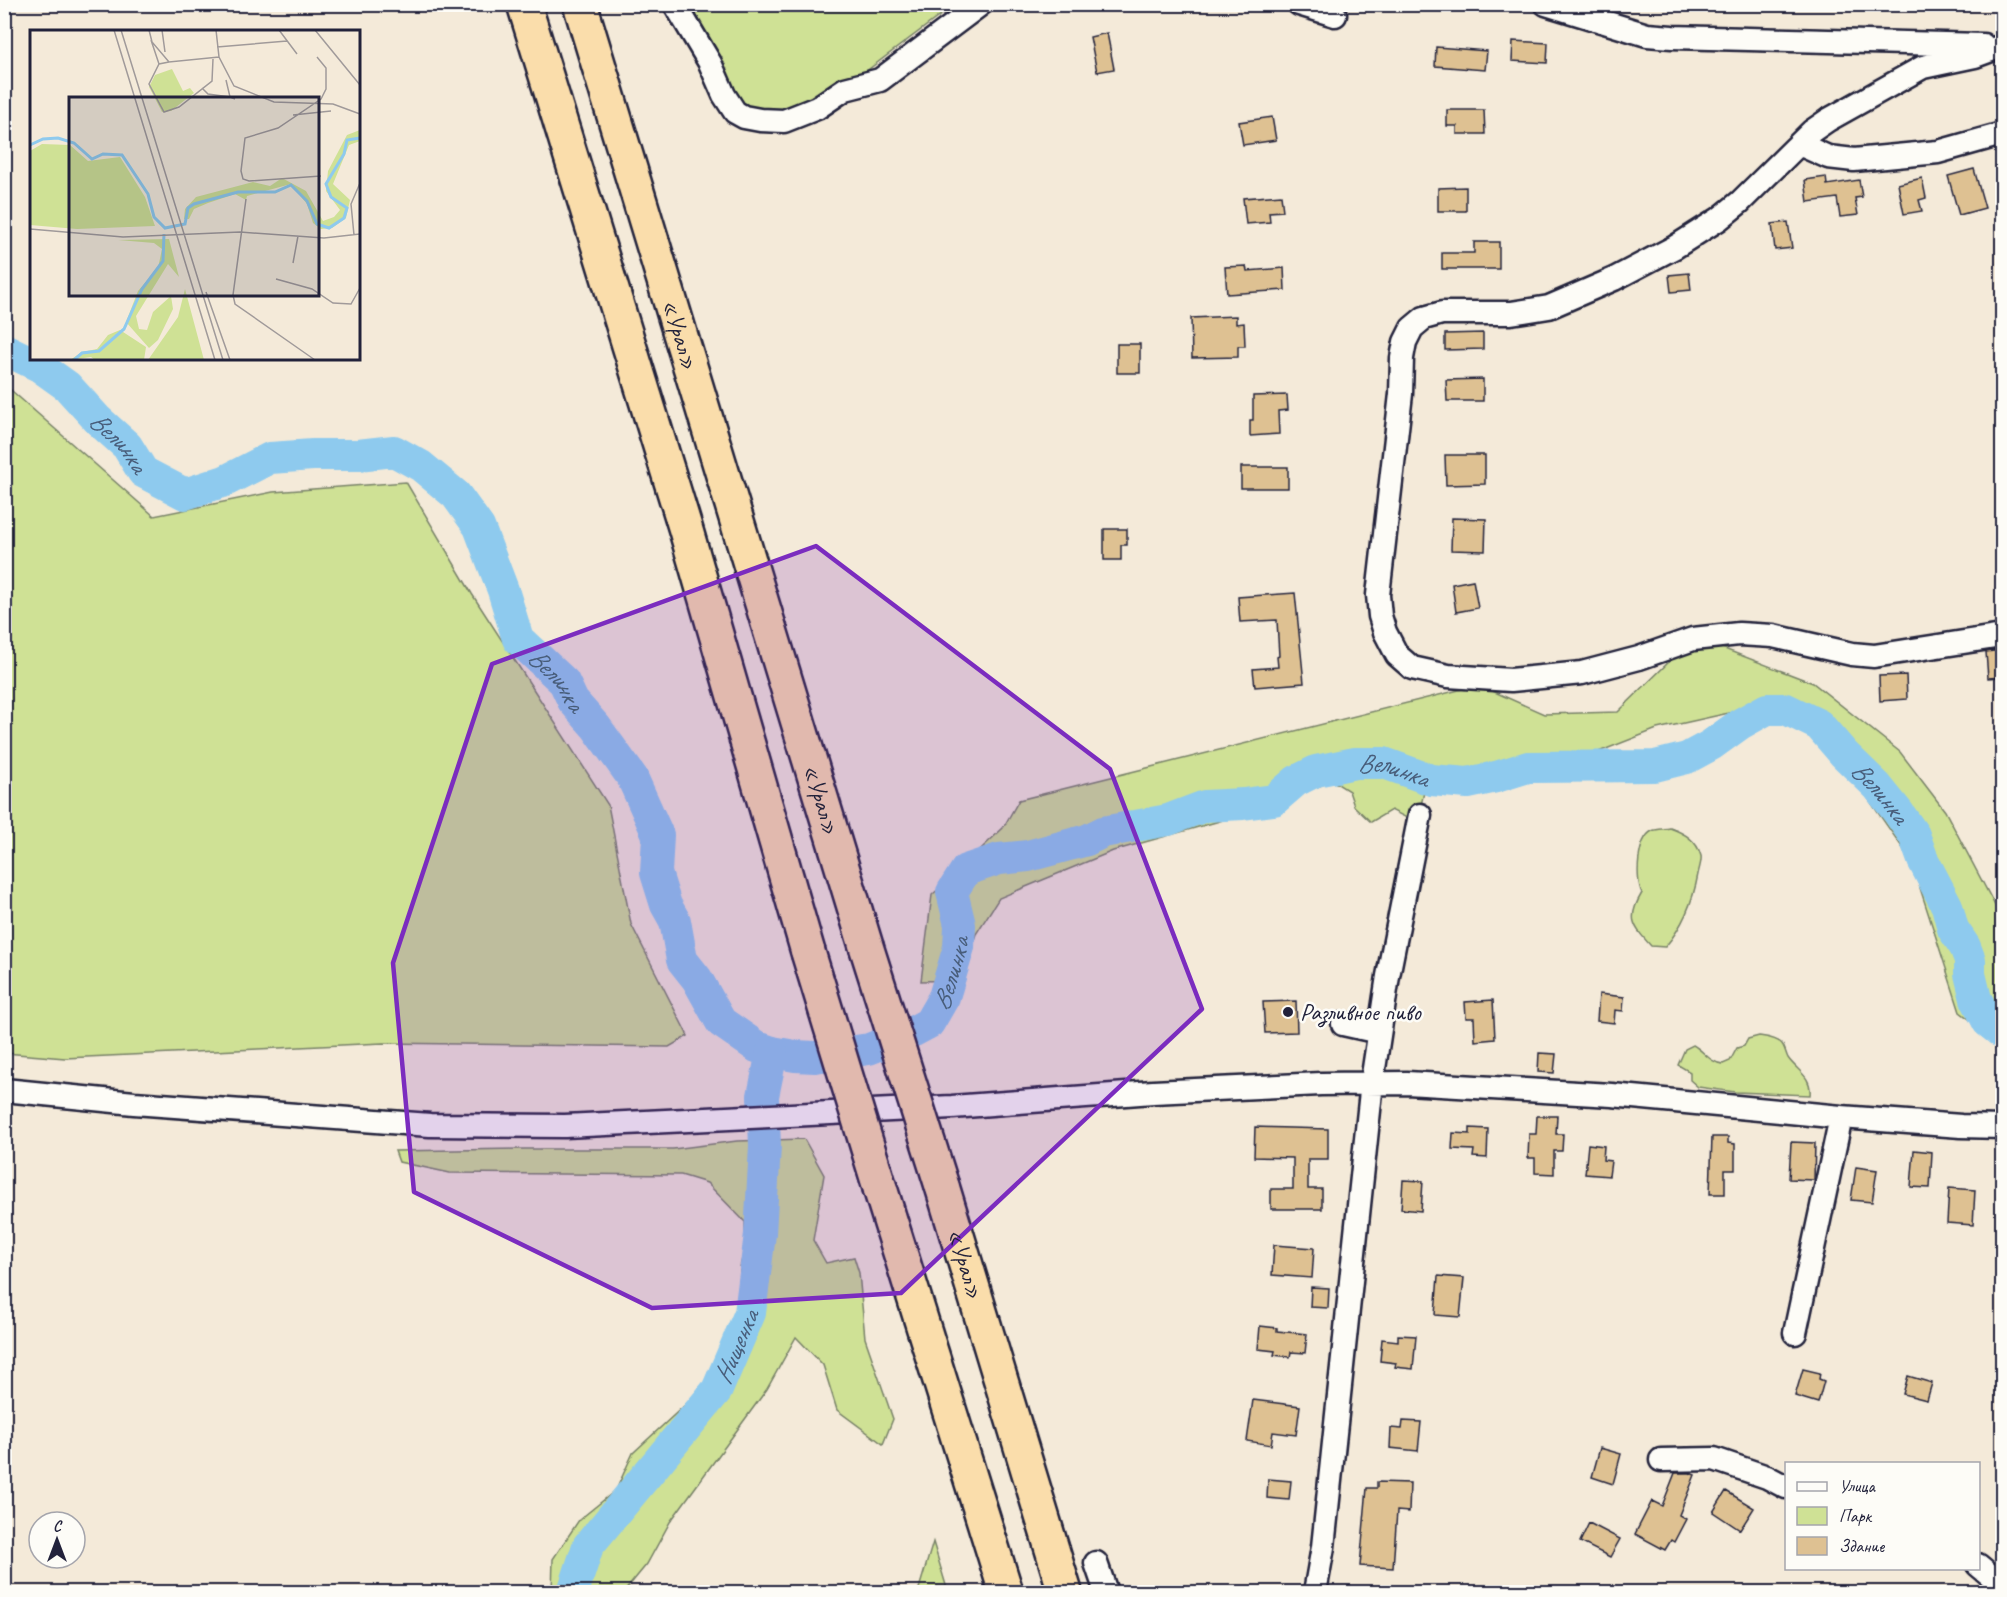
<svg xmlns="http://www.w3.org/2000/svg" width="2007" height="1597" viewBox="0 0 2007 1597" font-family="Caveat,sans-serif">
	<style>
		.green { fill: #cfe195; stroke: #788268; stroke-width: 1.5 }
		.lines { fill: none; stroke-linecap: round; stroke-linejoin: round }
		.river { stroke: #8ecaee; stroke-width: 32 }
		.building { fill: #dec192; stroke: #22223b; stroke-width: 1.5 }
		.minor-casing { stroke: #22223b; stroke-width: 27 }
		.highway-casing { stroke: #22223b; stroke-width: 38 }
		.minor { stroke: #fdfcf7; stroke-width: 22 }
		.highway { stroke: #faddab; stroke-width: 33 }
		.highway-bridge-casing { stroke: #22223b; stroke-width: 38; stroke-linecap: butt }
		.highway-bridge { stroke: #faddab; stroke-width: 33 }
		.marked { fill: #7b2cbf; fill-opacity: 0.2; stroke: #7b2cbf; stroke-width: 4.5; stroke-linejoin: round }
		.poi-dot { fill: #22223b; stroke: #fdfcf7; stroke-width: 2 }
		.labels { text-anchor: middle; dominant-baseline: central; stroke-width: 5; stroke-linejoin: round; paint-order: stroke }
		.street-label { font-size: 24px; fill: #22223b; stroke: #fdfcf7 }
		.poi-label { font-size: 24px; fill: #22223b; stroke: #fdfcf7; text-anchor: start }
		.water-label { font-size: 26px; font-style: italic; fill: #485d7a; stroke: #fdfcf7 }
		.inset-river { fill: none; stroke: #8ecaee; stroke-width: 3 }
		.inset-road { fill: none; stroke: #a09a9a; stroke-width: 1.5 }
		.view { fill: #22223b; fill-opacity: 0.15; stroke: #22223b; stroke-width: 3 }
		.inset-edge { fill: none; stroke: #22223b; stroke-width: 3 }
	</style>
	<rect width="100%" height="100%" fill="#f4ead9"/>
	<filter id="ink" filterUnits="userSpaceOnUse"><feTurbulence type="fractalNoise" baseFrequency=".0167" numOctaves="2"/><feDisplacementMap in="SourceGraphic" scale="12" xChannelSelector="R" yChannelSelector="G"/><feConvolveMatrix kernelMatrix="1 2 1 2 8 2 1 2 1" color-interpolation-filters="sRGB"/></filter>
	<g filter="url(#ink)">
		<path class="green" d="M675,5H954L817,108L744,117Z
			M4,384L154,516L273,492L406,482L472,594L608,805L631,924L688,1036L669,1047L383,1043L65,1058L5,1053Z
			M1714,645L1813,683L1900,752L1945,811L2002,919V1044L1960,1012L1911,860L1847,768L1787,700L1657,729L1537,776L1424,792L1417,823L1391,810L1371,822L1354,806L1349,791L1333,781L1241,815L1113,851L999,898L976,934L961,980L921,981L932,895L1003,828L1019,800L1479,685L1544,714L1618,712L1673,658Z
			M1670,828C1684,833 1697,840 1701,856C1702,861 1699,869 1698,874C1693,902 1683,926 1665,947L1651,946C1632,925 1627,918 1642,893C1635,880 1637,839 1652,831C1657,829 1665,829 1670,828Z
			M1759,1036C1766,1037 1777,1038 1782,1044C1785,1048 1786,1054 1788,1058C1797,1071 1812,1076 1810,1095L1735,1092L1698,1087L1690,1080V1072L1678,1065L1685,1049L1693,1045C1704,1051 1710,1063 1723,1064L1730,1061L1737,1048L1744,1046L1748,1039Z
			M804,1139L824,1175L813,1240L826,1263L854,1257L859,1273L865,1338L893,1419L883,1444L837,1410L823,1365L796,1337L767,1389L670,1522L647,1564L624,1592H552L553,1559L579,1520L616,1490L633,1453L700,1391L711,1371L739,1301L740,1267L745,1245V1222L707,1183L681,1175L450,1173L399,1162L395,1151L525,1149H673L737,1141Z
			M933,1542L948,1592H918Z"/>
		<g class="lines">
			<g class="river">
				<path id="s1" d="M4,349L39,366L67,386L98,420L127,446L143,472L185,494L225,481L270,458L313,455H358L394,451L421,466L456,495L479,527L503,590L518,639L564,682L573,701L596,727L632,777L658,835L656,873L666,905L675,921L682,960L697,979L721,1022L757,1047L772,1052L795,1056L815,1057L869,1049L914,1031L929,1023L944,997L959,947L960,925L952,892L966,870L999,859L1028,856L1087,840L1103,832L1168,820L1205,806L1243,804L1274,800L1296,781L1316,771L1355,763H1384L1431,780L1468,783L1496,777L1528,767L1655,766L1687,758L1711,745L1740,724L1767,709H1786L1819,725L1844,754L1877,786L1898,812L1914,835L1923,860L1947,906L1953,929L1965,947L1970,960V974L1976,999L1988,1022L2002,1033"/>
				<path id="s2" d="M573,1592L588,1546L717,1390L750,1313L760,1234L765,1146L763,1096L772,1052"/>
			</g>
		</g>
		<path class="building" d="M1107,33L1114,69L1097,72L1090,37Z
			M1513,41L1548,43L1547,63L1512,61Z
			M1436,47L1487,51L1485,70L1435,66Z
			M1447,110H1484L1485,134H1457V126H1447Z
			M1272,117L1276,140L1243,145L1239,122Z
			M1974,169L1985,208L1959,215L1948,176Z
			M1826,177L1827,185L1859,180L1862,197L1855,198L1858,215L1840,217L1837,198L1808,202L1805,180Z
			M1922,178L1926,198L1919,200L1922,211L1904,214L1898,184Z
			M1466,187V211H1438V188Z
			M1281,195L1283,211L1269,212L1270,222L1246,224L1243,198Z
			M1788,222L1792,248L1775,250L1772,224Z
			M1474,242H1499V269H1442V253H1474Z
			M1246,266L1247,271L1284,268L1285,290L1227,294L1225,267Z
			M1689,273L1691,290L1671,292L1669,275Z
			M1236,316V324L1244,323L1245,346H1238V357L1192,358L1191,318Z
			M1483,333V349L1445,350V334Z
			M1117,344H1140V373H1117Z
			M1483,379V401H1447L1446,380Z
			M1287,395L1288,410L1278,411L1279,434L1250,436V420H1253V396Z
			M1445,455H1485V484L1446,485Z
			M1241,467H1288V488H1241Z
			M1452,518L1486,519L1485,551L1451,550Z
			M1104,529H1127V545H1121V560H1104Z
			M1473,580L1478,608L1456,612L1452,584Z
			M1295,593L1304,683L1255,687L1253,669L1278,667L1277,657L1279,656L1277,620L1240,622L1238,597Z
			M2002,650V677L1988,678L1986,652Z
			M1906,675L1907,699L1880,701L1879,676Z
			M1599,994L1624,997L1623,1011L1615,1010L1614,1023L1597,1021Z
			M1493,1000L1495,1039L1475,1041L1474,1018H1466L1465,1002Z
			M1296,1001L1297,1032L1265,1033L1263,1002Z
			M1539,1053L1556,1054L1554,1073L1538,1072Z
			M1537,1116H1557L1556,1134H1563L1562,1151H1554V1174L1535,1173V1158H1528L1529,1134H1536Z
			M1255,1127L1328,1129V1159H1308V1189H1322V1209H1271V1189H1293V1158L1254,1157Z
			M1470,1128L1488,1129L1487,1158L1473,1157L1474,1150L1452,1149L1453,1133L1470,1134Z
			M1712,1137H1728V1143L1735,1144V1170H1725V1194H1710Z
			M1791,1142L1815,1143L1814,1180L1789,1179Z
			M1588,1144L1604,1146L1603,1160L1611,1161L1609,1176L1585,1174Z
			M1914,1150L1932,1152L1930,1188L1911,1187Z
			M1856,1167L1877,1170L1872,1202L1851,1200Z
			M1403,1180L1423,1181L1421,1211L1401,1209Z
			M1949,1188L1975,1190L1973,1225L1947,1223Z
			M1274,1245L1314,1248L1312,1278L1272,1275Z
			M1438,1276L1464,1278L1460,1317L1435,1315Z
			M1311,1287L1329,1288L1328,1308L1310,1307Z
			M1260,1326L1277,1328V1331L1307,1334L1305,1353L1291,1352L1290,1357L1274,1355L1275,1351L1258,1349Z
			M1398,1335L1416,1336L1413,1369L1395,1367L1396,1363L1380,1361L1382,1339L1398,1341Z
			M1803,1369L1820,1373L1819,1379L1824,1381L1818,1403L1795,1396Z
			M1908,1376L1932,1383L1927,1400L1903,1394Z
			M1253,1400L1300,1406L1296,1435L1273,1432L1271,1445L1247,1441Z
			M1403,1421L1421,1422L1418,1451L1390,1448L1391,1428L1402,1429Z
			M1600,1448L1621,1454L1613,1484L1592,1477Z
			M1675,1473H1690L1695,1475L1679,1515L1686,1519L1674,1542L1671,1540L1665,1550L1635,1534L1652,1501L1662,1506Z
			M1268,1479L1291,1481L1289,1500L1267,1498Z
			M1377,1482L1410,1483L1409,1512L1397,1511L1393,1568L1360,1566L1367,1488H1377Z
			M1726,1491L1754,1508L1740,1530L1713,1512Z
			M1589,1523L1620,1539L1610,1557L1580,1542Z"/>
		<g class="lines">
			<g class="minor-casing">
				<path id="minor" d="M675,4L710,63L724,95L735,112L744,117L760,120L784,121L817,108L845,89L880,80L981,4
					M1299,4L1335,15
					M1546,4L1647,35L1672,37L1983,45
					M2002,46L1975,56L1923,67L1828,120L1812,131L1740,202L1719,219L1675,247L1614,279L1549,307L1511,313H1442L1424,318L1412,328L1405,342L1402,358L1401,394L1378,595L1380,616L1385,632L1397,655L1412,668L1448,676L1511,680L1582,673L1639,658L1693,639L1739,634L1773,636L1852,654L1874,656L2002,636
					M1799,144L1828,157L1854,160L1938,152L2002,134
					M1343,1024L1379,1032
					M4,1090L134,1103L430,1125L565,1126L952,1107L1153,1092L1321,1084L1407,1083L1612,1095L1841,1117L1961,1126L2002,1127
					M1795,1333L1841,1117
					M1661,1460L1714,1459L1767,1477L1786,1487
					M1096,1563L1106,1592
					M1978,1565L2002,1585
					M1315,1592L1323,1547L1372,1082L1388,976L1420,815"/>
			</g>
			<g class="highway-casing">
				<g id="highway">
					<path d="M524,4L685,527L808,952"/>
					<path id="s3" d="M580,4L866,946"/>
					<path id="s4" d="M942,1186L1065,1592"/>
					<path d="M880,1188L1006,1592"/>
				</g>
			</g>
			<use href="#minor" class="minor"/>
			<use href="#highway" class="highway"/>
			<g class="highway-bridge-casing">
				<path id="highway-bridge" d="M866,946L942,1186
					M808,952L880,1188"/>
			</g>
			<use href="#highway-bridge" class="highway-bridge"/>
		</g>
	</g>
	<path class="marked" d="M816,546L1110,769L1202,1009L901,1293L652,1308L414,1192L393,963L492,664Z"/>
	<circle class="poi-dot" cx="1288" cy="1012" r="6"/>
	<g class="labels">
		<g class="street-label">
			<text stroke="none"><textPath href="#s3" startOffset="345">«Урал»</textPath></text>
			<text stroke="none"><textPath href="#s3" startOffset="831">«Урал»</textPath></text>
			<text stroke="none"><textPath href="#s4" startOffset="81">«Урал»</textPath></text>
		</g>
		<g class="poi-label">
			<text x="1300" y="1012">Разливное пиво</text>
		</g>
		<g class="water-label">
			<text stroke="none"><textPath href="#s1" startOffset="150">Велинка</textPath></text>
			<text stroke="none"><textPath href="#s1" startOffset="744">Велинка</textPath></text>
			<text stroke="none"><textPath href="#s1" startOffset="1970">Велинка</textPath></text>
			<text stroke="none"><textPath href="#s1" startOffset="2510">Велинка</textPath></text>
			<text stroke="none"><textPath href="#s1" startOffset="1412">Велинка</textPath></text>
			<text stroke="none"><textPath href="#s2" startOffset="298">Нищенка</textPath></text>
		</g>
	</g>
	<g transform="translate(30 30)">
		<rect width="330" height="330" fill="#f4ead9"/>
		<path d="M142,39L153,61L160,58L164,63L141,81L132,82L119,57L125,45ZM330,100V111L319,115L303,154L320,170L316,188L302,198L291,199L283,193L277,174L261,154L217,166L216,170L205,164L178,173L164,179L159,189H154L155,179L166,167L223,152L240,156L252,148L276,161L293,191L304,187L310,180L296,161L298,141L317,105ZM12,114L40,115L58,131L90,127L115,167L125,196L47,199L0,195V121ZM139,209L149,247L138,234L106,286L109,299L117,300L123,282L141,266L143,279L128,310L119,318L96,292L108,261L128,238L132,219L124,213L88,210ZM155,259L174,330H118L148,287ZM90,300L116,317L114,330H65L61,327L40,330L52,322L67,319L78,305Z" fill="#cfe195"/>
		<path class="inset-river" d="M0,115L13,109L28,108L44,113L62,129L73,124L92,125L118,164L124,187L135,198L155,194L158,178L164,174L208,162H245L261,155L277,171L287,194L299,198L314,188L317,178L301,167L296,154L314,124L317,110L330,108M44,330L52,323L69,321L94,299L112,259L133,231L134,204"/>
		<path class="inset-road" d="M84,0L185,330M91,0L193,330M119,0L122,12L139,32L189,27M132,0L135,22M186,0L189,27L204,56L244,72L303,74L330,84M249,0L267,24M285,0L330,55M121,10L129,34M187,17L257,11M287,27L296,38V59L291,69L248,98L215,108L211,141L213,149L219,151L291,146M139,32L129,34L119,54L134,82L149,77L182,51L183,29M196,50L200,67L205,69M172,58L178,64L200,67M263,85L301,81M216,169L203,265L205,274L285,330M0,199L93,207L210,202L294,208L330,204M324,205L321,174L330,153M263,233L268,206M246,249L282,259L303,273L321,274L330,258M176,262L200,330"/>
		<path class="view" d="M39,67H289V266H39Z"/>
		<rect width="330" height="330" class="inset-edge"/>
	</g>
	<rect width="2007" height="1597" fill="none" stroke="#fdfcf7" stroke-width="24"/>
	<rect x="12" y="12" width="1983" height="1573" fill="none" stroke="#22223b" stroke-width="2" filter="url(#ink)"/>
	<rect x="1785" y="1462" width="195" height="108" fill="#fdfcf7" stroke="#a5a5ac" stroke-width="1.5"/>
	<rect x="1797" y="1482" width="30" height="9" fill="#fdfcf7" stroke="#a5a5ac" stroke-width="1.5"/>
	<text x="1839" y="1492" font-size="18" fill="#22223b">Улица</text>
	<rect x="1797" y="1507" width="30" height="18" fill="#cfe195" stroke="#a5a5ac" stroke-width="1.5"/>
	<text x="1839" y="1522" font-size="18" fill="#22223b">Парк</text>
	<rect x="1797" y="1537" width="30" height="18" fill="#dec192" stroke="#a5a5ac" stroke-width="1.5"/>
	<text x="1839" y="1552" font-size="18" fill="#22223b">Здание</text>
	<g transform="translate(57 1540)"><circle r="28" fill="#fdfcf7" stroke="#a5a5ac" stroke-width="1.5"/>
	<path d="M0-4.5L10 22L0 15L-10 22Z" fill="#22223b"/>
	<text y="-9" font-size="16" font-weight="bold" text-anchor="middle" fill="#22223b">С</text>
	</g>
</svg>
